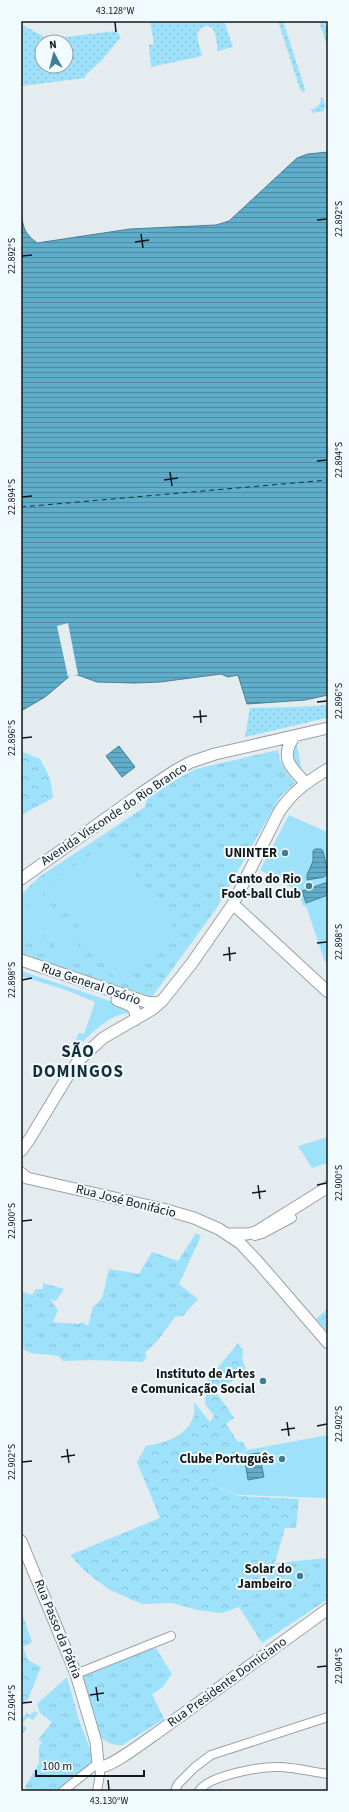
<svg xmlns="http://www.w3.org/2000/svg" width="349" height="1812" viewBox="0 0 349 1812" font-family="'Source Sans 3',sans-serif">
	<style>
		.grass { fill: url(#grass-dots); fill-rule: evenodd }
		.forest { fill: url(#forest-crowns) }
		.park { fill: url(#park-tufts) }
		.garden { fill: #9ee1fb }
		.water { fill: url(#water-rules); stroke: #498095 }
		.pier { fill: #e4ecf0 }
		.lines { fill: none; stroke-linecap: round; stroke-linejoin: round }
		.ferry { stroke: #0d333f; stroke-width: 1; stroke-dasharray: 5 4; stroke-linecap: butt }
		.street-casing { stroke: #9aa2a5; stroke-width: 10 }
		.secondary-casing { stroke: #9aa2a5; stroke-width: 13 }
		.street { stroke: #fff; stroke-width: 8 }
		.secondary { stroke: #fff; stroke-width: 11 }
		.ticks { fill: none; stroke: #151819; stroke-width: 1.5 }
		.poi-dot { fill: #407d94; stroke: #f1fafd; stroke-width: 1.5 }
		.labels { text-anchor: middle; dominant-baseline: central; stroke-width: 4; stroke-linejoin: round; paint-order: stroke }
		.street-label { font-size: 13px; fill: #151819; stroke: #f1fafd }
		.poi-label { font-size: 13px; font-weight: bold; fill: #151819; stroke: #f1fafd; text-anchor: end }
		.district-label { font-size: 17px; font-weight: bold; letter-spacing: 1px; fill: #12303a; stroke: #f1fafd }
		.neatline { fill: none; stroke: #151819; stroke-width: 1.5 }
		.ticks-label { font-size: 10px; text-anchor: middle; fill: #151819 }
	</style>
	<defs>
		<pattern id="grass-dots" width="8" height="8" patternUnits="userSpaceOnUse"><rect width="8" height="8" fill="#9ee1fb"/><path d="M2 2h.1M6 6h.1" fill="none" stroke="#87c0d7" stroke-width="1.8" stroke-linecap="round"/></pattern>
		<pattern id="forest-crowns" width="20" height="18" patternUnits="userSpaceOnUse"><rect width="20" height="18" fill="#9ee1fb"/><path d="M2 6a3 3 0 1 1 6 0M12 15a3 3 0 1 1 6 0" fill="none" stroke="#87c0d7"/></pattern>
		<pattern id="park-tufts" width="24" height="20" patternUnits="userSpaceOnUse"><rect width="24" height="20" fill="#9ee1fb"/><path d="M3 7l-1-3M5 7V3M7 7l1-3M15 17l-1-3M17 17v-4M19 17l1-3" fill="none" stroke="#87c0d7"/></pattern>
		<pattern id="water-rules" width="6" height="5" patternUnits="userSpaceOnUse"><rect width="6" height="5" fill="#5fadca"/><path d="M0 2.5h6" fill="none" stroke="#4d8ca3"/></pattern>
	</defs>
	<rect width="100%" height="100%" fill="#e4ecf0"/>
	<path class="grass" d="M150,21H224L233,47L218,51C216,43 217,21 203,27C200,29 198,31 197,35C197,38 201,51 202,56L151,67L149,45L154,44Z
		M278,21H283L305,89L304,93L300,89Z
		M319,21H324L328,34V49Z
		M21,24L48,39L116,31L121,37L103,59L85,76V78L21,86ZM42,42H66V66H42Z
		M321,98H323L326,108H324V111L312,113L311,109L315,108L320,104Z
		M328,704V717L326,718L245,737L250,708L319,706Z"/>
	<path class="forest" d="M21,751L40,759L50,778L53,798L21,815Z
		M328,1308V1332L316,1319Z
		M238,1343L243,1350L242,1359L247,1371L216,1392L234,1418L226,1424L238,1442L242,1441L247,1449L210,1476L213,1486L240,1496L299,1499L296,1528H285L270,1580L259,1594L239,1607L222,1613L198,1610L172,1603L142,1604L110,1590L86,1572L70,1555L160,1518L137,1462L146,1446C165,1442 185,1438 193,1418C195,1414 194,1407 194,1402L210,1422L214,1416L205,1404L207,1381Z
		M21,1610L32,1642L23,1647L28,1660L41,1667L28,1699L21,1706Z
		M35,1711L38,1713L33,1720L28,1717L22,1724L27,1728L21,1736L22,1729L21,1719L27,1713L30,1715Z"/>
	<path class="park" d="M278,750C280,765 286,772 295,783L280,797L216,909L152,997L21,953V895L39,877L145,807L147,799L175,780L196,769Z
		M196,1233L201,1236L179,1284L198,1299L183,1316L175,1317L158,1340L145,1353L147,1356L143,1362L91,1360L63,1361L59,1356L30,1353L21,1348V1316L24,1311L21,1310V1291L32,1295L36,1289H43V1283L64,1289L56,1301L50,1299L58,1310L53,1322L79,1324L82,1322L88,1326L93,1307L102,1298L109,1269L139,1274L152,1252L178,1261Z
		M328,1558V1599L262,1643L239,1607C260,1594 268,1587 276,1563Z
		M154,1645L172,1674L162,1688L152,1694L164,1719L122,1745C112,1745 107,1743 100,1736L81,1675Z
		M67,1677L79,1720L95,1762L57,1791H28L25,1787L39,1763V1747L42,1742L38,1740L52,1722L40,1713L37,1704Z"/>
	<path class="garden" d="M297,745L302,772C295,765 291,758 293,747Z
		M289,815L327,832L328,831V960L325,962L306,906H303L298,891L260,870Z
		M111,840L178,934L115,978L49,884Z
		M41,892L82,951L66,962L25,903Z
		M29,915L44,936L31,944L21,929V921Z
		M21,971L131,1008V1014C112,1010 86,1038 73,1052L71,1049L79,1033L84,1034L95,1002L66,990L21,976Z
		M328,1137V1163L312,1168L298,1146Z
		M328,1435V1498L240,1495L213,1486L210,1476L247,1450Z"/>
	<path class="water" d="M328,152V695L305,700L247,704L238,675L228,677L221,674L160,682L135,683L97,682L78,675H71L45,697L21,711V203C23,222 20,230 37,243L130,229L216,225L229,221L297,158L308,154Z
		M119,746L135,767L122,777L106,756Z
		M315,849H321L323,851L328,873L324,877L307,880V875L313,861V851Z
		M328,882V895L306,903L302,891Z
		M259,1453L264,1477L248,1480L244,1455Z"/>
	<path class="pier" d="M68,623L78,675L68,677L57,626Z"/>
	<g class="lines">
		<path class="ferry" d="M21,507L328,480"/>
		<g class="street-casing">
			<path id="street" d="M255,1236L262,1234L292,1218
				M76,1674L171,1636
				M63,1791L98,1763
				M97,1791L100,1774L99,1766
				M175,1791L178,1784L195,1767L211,1755L328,1717
				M199,1791C209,1775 263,1766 281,1767C297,1768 313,1772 328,1774"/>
		</g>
		<g class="secondary-casing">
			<path id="secondary" d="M295,736C279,756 290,768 306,783
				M21,879L140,794L176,770L191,762L215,754L328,728
				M233,904L328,992
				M21,960L146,1002L155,1003L162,1001
				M117,1000C128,1004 138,1006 135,1020
				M21,1151L29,1140L69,1074L79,1060L103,1038L153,1009L162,1001L192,963L233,904L279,812C293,791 307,782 328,769
				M21,1173L27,1178L163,1209L194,1218L219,1229L240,1243L258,1262L328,1343
				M229,1234H247L256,1232L328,1187
				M21,1541L76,1674L96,1742L98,1763L101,1767C114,1765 142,1743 154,1735L328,1609"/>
		</g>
		<use href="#street" class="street"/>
		<use href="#secondary" class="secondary"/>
	</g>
	<path class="ticks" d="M115,22L116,32M317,220L327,219M141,234L143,248M135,242L149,240M22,256L32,255M317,461L327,460M170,472L172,486M164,480L178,478M22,497L32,496M317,702L327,701M200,710L201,723M193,717L207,716M22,738L32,737M317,943L327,942M229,947L230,961M223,955L236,953M22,980L32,978M258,1185L260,1199M317,1185L327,1183M252,1193L266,1191M22,1221L32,1220M287,1422L289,1436M317,1426L327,1424M281,1430L295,1428M67,1449L69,1463M61,1457L75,1455M22,1462L32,1461M317,1667L327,1666M96,1687L98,1701M90,1695L104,1693M22,1703L32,1702M108,1780L109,1790"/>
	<g class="poi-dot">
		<circle cx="285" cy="853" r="4"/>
		<circle cx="309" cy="886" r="4"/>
		<circle cx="263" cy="1381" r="4"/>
		<circle cx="282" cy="1459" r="4"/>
		<circle cx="300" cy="1576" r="4"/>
	</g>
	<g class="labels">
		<g class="street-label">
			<text transform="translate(114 814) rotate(-34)">Avenida Visconde do Rio Branco</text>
			<text transform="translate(91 984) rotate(19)">Rua General Osório</text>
			<text transform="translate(126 1201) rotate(14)">Rua José Bonifácio</text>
			<text transform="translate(58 1629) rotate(68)">Rua Passo da Pátria</text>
			<text transform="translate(227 1682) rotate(-36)">Rua Presidente Domiciano</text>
		</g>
		<g class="poi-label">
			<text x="277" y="853">UNINTER</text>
			<text x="301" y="879">Canto do Rio<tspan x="301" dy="15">Foot-ball Club</tspan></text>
			<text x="255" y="1374">Instituto de Artes<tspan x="255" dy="15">e Comunicação Social</tspan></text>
			<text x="274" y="1459">Clube Português</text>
			<text x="292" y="1569">Solar do<tspan x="292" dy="15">Jambeiro</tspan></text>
		</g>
		<g class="district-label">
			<text x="78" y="1052">SÃO<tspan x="78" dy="20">DOMINGOS</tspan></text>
		</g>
	</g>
	<rect width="349" height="1812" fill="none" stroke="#f1fafd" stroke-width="44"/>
	<g transform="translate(54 54) rotate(353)"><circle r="19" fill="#f1fafd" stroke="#99a0a2"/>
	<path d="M0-3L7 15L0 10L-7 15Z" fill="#407d94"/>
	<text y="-6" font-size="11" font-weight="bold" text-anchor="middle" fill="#151819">N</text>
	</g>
	<path d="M36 1770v6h108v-6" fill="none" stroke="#151819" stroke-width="2"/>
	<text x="42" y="1770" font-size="12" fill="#151819" stroke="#f1fafd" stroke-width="3" paint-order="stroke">100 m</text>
	<rect x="22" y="22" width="305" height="1768" class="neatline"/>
	<g class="ticks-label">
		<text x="115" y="14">43.128°W</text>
		<text transform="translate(338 219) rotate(-90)" y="4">22.892°S</text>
		<text transform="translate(11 256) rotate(-90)" y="4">22.892°S</text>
		<text transform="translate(338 460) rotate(-90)" y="4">22.894°S</text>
		<text transform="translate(11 497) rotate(-90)" y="4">22.894°S</text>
		<text transform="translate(338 701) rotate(-90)" y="4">22.896°S</text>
		<text transform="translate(11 738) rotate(-90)" y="4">22.896°S</text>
		<text transform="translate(338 942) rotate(-90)" y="4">22.898°S</text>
		<text transform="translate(11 980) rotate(-90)" y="4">22.898°S</text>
		<text transform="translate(338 1183) rotate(-90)" y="4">22.900°S</text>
		<text transform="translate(11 1221) rotate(-90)" y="4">22.900°S</text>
		<text transform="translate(338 1424) rotate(-90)" y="4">22.902°S</text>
		<text transform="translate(11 1462) rotate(-90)" y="4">22.902°S</text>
		<text transform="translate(338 1666) rotate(-90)" y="4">22.904°S</text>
		<text transform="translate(11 1703) rotate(-90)" y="4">22.904°S</text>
		<text x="109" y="1804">43.130°W</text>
	</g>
</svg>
